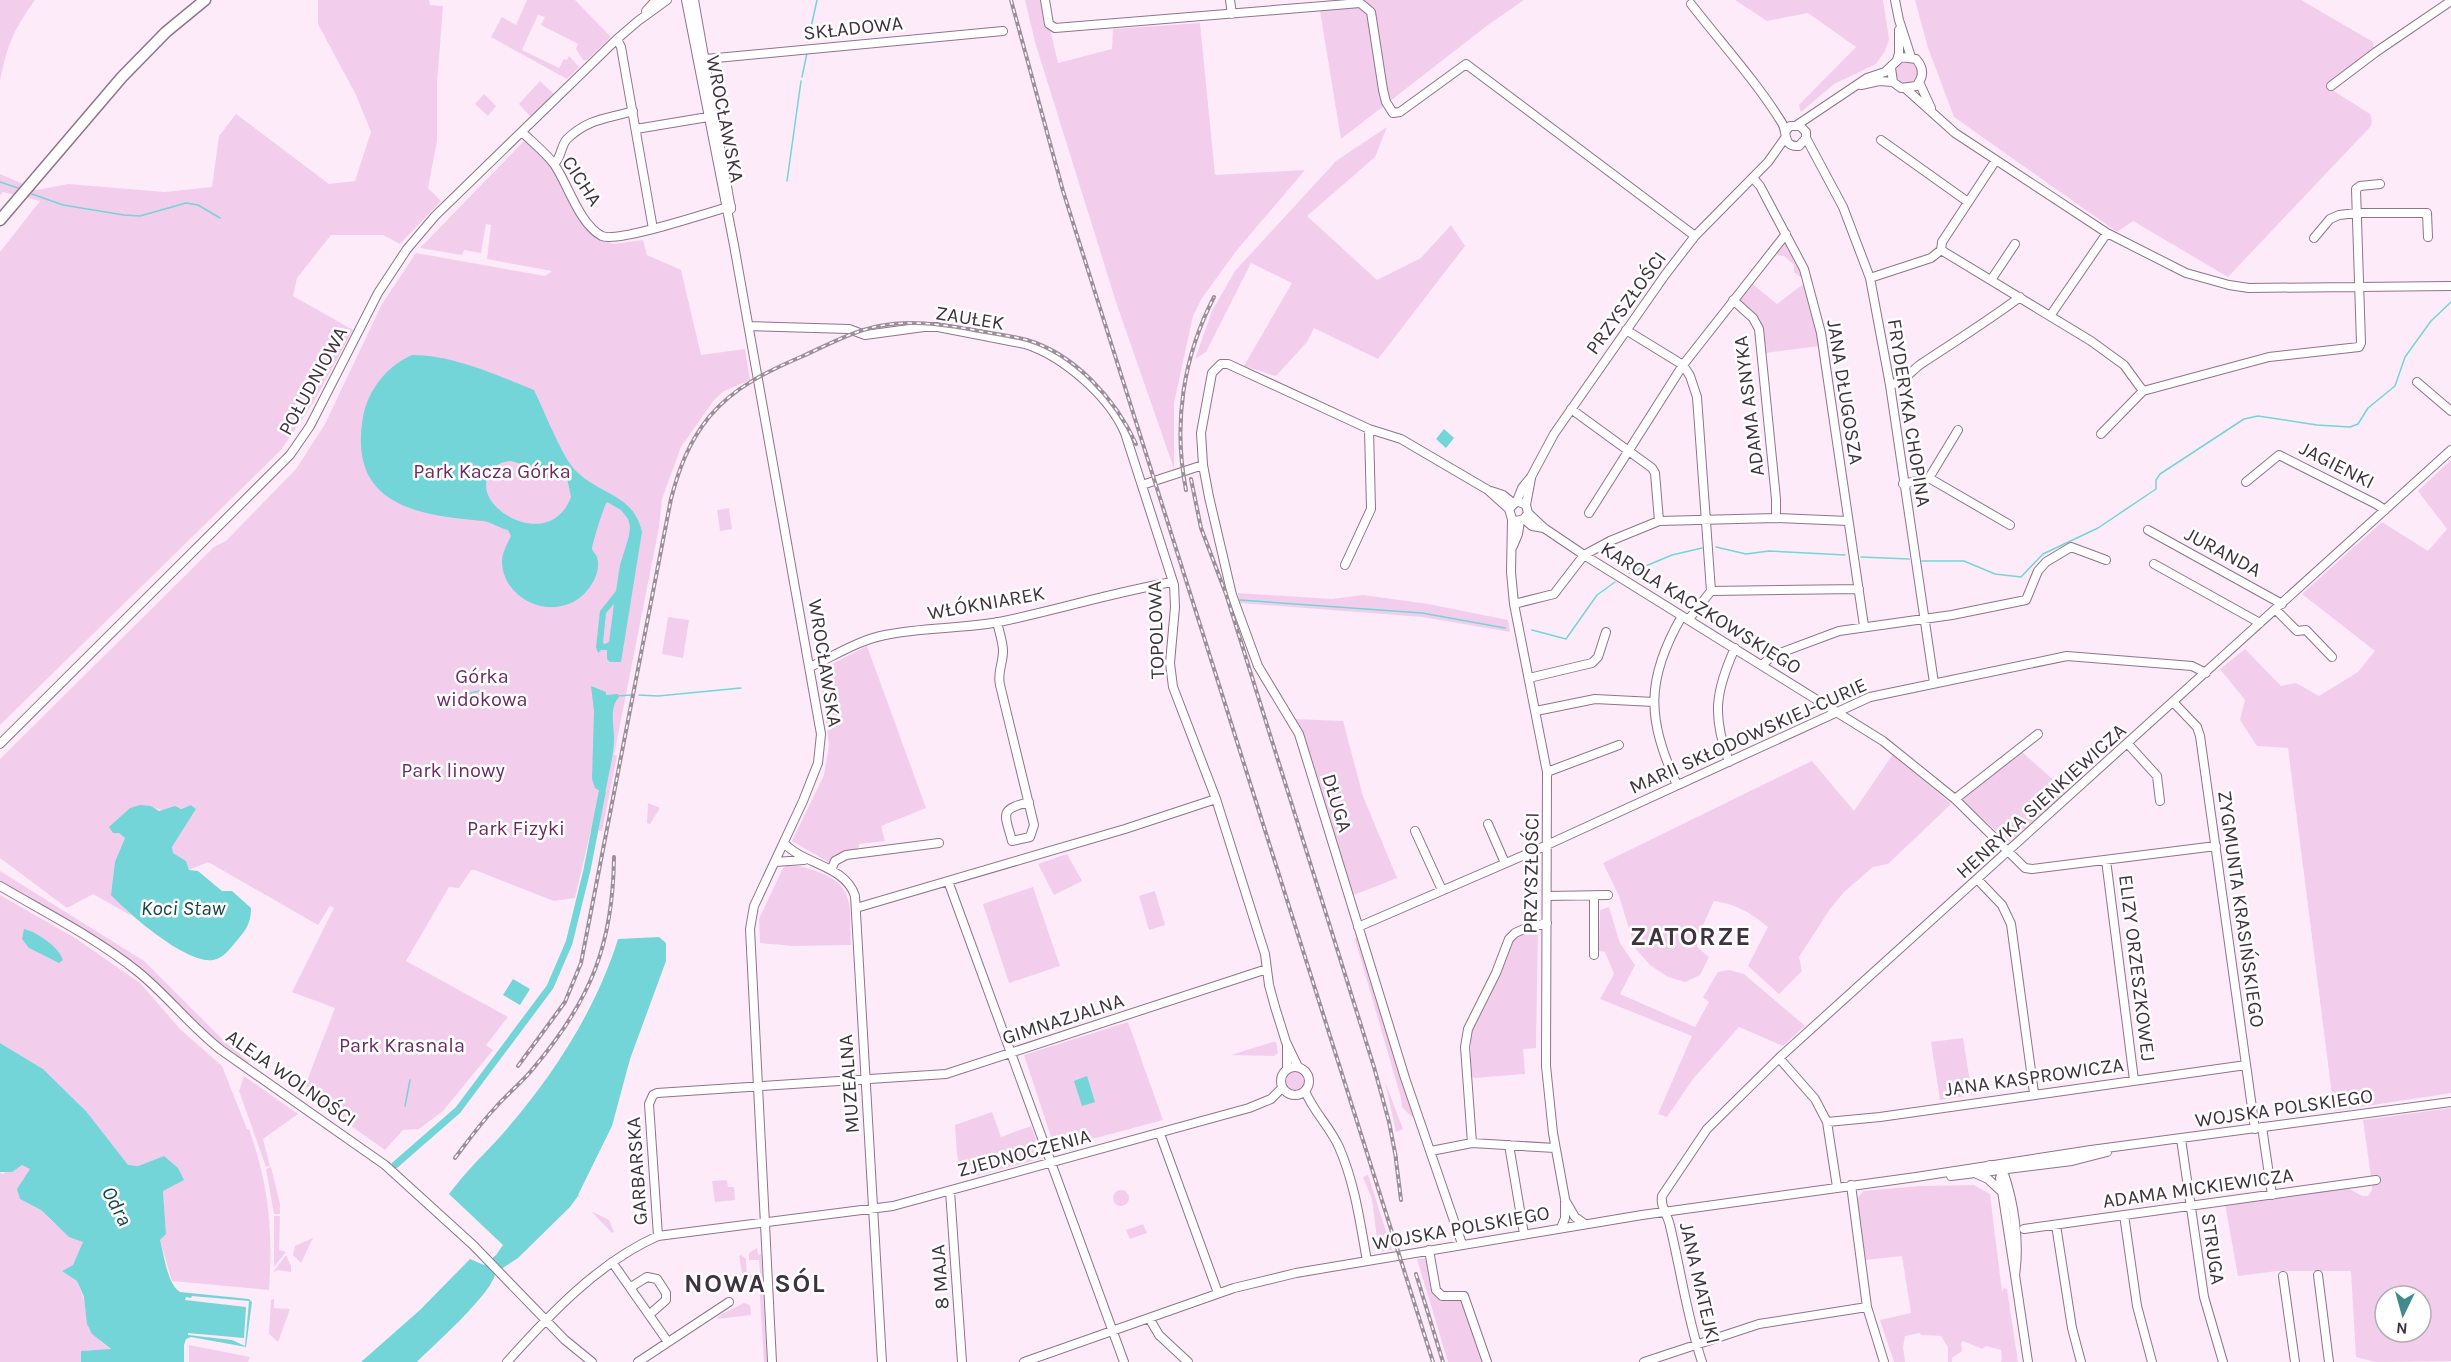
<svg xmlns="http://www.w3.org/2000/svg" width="2451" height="1362" viewBox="0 0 2451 1362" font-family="Karla,sans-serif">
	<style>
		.green { fill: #f3ceec; fill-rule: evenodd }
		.water { fill: #73d5d7; fill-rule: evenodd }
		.pier { fill: #fdebfa }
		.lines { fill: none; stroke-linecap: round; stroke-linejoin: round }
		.stream { stroke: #73d5d7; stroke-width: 1.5 }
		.canal { stroke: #73d5d7; stroke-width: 7 }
		.minor-casing { stroke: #8f748a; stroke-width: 10 }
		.major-casing { stroke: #8f748a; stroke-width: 13 }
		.minor { stroke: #fff; stroke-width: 8 }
		.major { stroke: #fff; stroke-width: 10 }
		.rail-casing { stroke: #9d8e9b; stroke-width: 4 }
		.rail { stroke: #fff; stroke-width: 1.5; stroke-dasharray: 4.5; stroke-linecap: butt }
		.labels { text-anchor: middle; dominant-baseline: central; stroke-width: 5; stroke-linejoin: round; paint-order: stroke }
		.street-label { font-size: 20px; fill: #3f333d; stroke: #fff }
		.park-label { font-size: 20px; fill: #6d2a65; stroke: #fff }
		.water-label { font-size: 21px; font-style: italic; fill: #194647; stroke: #fff }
		.district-label { font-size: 26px; font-weight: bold; letter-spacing: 1.5px; fill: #3f333d; stroke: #fff }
	</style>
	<rect width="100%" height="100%" fill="#fdebfa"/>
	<path class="green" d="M0,0H35C13,31 8,43 0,81Z
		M318,0H429L430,5L443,6L437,84V141L428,188L441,201L400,244L383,235H331L297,278L293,296L353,330L313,403L281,450L0,725V252L40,201L3,192L0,195V174L37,190L68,184L165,192L212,187L219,136L236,114L329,184L355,181L371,132L356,95L318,24Z
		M527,0H575L611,37L587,60H583L576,49L578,44L541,25L545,17L538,15L522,50L559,68L564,59L567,60L569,56L579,67L567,79L491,37L502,17L516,25Z
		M1025,0H1040L1045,24L1050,29L1058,63L1112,49L1113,29L1200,23L1215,175L1305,170L1237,250L1202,298L1193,316L1174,403V469L1116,302L1035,42Z
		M1338,0H1524L1488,25L1341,139L1320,11L1339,7Z
		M1735,0H1883L1889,39L1885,51L1876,64L1834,84L1801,112L1799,105L1856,47L1808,13L1767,21Z
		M1915,0H2301L2373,42L2374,51L2326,86L2370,114L2372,120L2371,126L2228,277L2133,221L2117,232L1954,117L1928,48Z
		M1894 73a12 12 0 1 1 24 0a12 12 0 1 1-24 0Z
		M540,81L554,94L531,117L519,104Z
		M484,94L496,106L488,116L475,104Z
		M1387,127L1375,157L1307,216L1377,280L1421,258L1451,225L1465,246L1378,359L1314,328L1307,342L1276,376L1244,366L1292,283L1251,263L1206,352L1195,359L1212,311L1235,271L1336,161Z
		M524,141L564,179L569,201L598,238L614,244L643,240L647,255L681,270L701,355L745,349L750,380L724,391L714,400L681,447L662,499L659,527L614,755L617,756L602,831L591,830L575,898L554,901L475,870H471L459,888L449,887L406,961L508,1017L486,1045L493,1050L443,1111L419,1129L403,1130L385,1150L310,1097L314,1091L305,1086L335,1008L292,992L334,908L330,906L318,925L208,862L189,870L186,861L173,853L172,847L196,809L191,805C178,810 162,813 151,806L119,833L125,838L111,894L132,916L93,894L67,908L0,858V759L214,547L226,541L296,469L325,424L382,304L416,253L545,276L552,271L487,259L491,225L486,224L481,253L464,250L462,255L420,248Z
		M1781,243L1789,244L1803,279L1794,272V265L1784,256L1778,255L1776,251Z
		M1750,282L1777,304L1802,285L1809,292L1820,346L1765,353L1762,329L1735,306Z
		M2451,460V1093L2334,1111L2288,748L2257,746L2240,720L2245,700L2220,669L2245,649L2281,686L2296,683L2319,696L2358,672L2375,651L2302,594L2382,522L2428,551L2447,529L2418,491Z
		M729,508L732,529L720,531L717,510Z
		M1238,593L1332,599L1363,595L1428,604L1508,620L1510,632L1422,617L1239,603Z
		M668,617L689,620L683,658L662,654Z
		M867,646L926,808L881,826L885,841L859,844L858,850L830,863L792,841L824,775L829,745L820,670Z
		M1294,719L1343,721L1363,796L1397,878L1351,896Z
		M2022,752L2067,792L2010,841L2006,840L1963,801V797Z
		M1893,754L1951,804L1888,864L1873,867L1844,892L1830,909L1799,957L1802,971L1779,994L1748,966L1768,927C1749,912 1739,905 1714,901L1697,938V947L1709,957L1700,975L1685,982L1668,977L1650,965L1635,948L1619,896L1603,863L1812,761L1854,811Z
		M648,803L660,808L650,824L647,823Z
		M1067,854L1082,881L1054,895L1038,864Z
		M788,865C800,865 810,869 821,873C857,887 849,912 851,945L794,946L760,943L759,919L783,868Z
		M0,871L144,961L223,1040L249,1062L247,1065L203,1032L158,985L0,883Z
		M1033,887L1060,966L1009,983L983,904Z
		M1155,891L1165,925L1149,930L1139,896Z
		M0,895L75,938L140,983L181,1030L222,1066L247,1129H249C269,1186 273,1230 269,1290L172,1281L160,1240L166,1234L163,1191L164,1156L138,1166H128L86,1111L43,1069L0,1043Z
		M1609,907L1620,943L1635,965L1620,994L1695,1027L1709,1002L1703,997L1718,972L1729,970L1744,974L1805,1026L1783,1046L1739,1027L1693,1079L1667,1117L1658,1114L1692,1036L1600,999L1614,974L1605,952L1599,951L1600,910Z
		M1538,928L1536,1048L1523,1049L1525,1074L1474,1078L1471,1075V1031L1504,964L1513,942L1518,936Z
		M1357,936L1414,1115L1412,1117L1402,1107L1401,1098L1355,939Z
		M1128,1022L1163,1120L1055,1149L1024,1055Z
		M1963,1038L1972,1095L1940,1100L1931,1042Z
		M1273,1042H1276L1278,1053L1274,1056L1231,1055Z
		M1286 1081a9 9 0 1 1 18 0a9 9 0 1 1-18 0Z
		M244,1076L298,1114L263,1139L270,1166L266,1167L239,1091Z
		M1385,1082L1403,1129L1396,1132Z
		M2451,1108V1361L2376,1362L2356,1357L2351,1271H2277L2238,1276L2225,1204L2346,1187L2362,1196H2368L2372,1190V1184L2363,1120ZM2385,1296H2421V1332H2385Z
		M992,1112L1001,1137L1031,1126L1043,1158L975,1176L971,1165L960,1168L957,1155L955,1125Z
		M22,1165L31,1169L22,1185L20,1199L41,1210L56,1225L84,1242L73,1265L62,1271L77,1281L100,1341L112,1350L82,1351L81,1362H0V1172L2,1174Z
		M271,1167L280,1204V1214H274L266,1169Z
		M1368,1175L1392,1250L1383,1251L1378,1246L1372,1199L1363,1177Z
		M727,1180L728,1187H734L735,1200L715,1202L712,1181Z
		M1974,1185L1990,1194L2002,1292L2004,1288L2007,1289L2018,1362H2001L2002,1359L2001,1350L1986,1346L1982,1349L1963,1341L1961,1343L1962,1351L1952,1358V1362H1948V1347L1941,1336L1921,1335L1920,1333L1905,1336L1903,1347L1905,1362H1894L1880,1320L1911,1313L1902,1256L1865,1260L1857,1199L1863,1191L1920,1186Z
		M1113 1198a8 8 0 1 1 16 0a8 8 0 1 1-16 0Z
		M591,1211L609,1220L614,1232L612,1233Z
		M274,1216H280L279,1250L286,1252L274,1267Z
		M1143,1224L1147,1233L1130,1239L1126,1230Z
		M313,1238L301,1263L293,1255L295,1246Z
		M757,1248L758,1254H761L767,1362H764L759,1281H750V1275L760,1274L759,1260H749V1253Z
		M286,1255L291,1266V1272L278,1270L273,1272Z
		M741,1255L746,1259L747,1284H744L739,1256Z
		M1427,1258L1434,1293L1460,1298L1464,1301L1484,1362H1448L1417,1259Z
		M274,1299V1308L290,1309L278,1342L269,1334L271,1300Z
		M744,1303L750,1305L751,1315L717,1319L720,1315Z
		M189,1345L250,1357L248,1362H189Z"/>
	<path class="water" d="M412,355C454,355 496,375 534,390C544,410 563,460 577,472C601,495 634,495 642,532L621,662H610L607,659V650H601L598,653L596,647L600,611L616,591L620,565L629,536L630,526L628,519L621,510L607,502C604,505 592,545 592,549C593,552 596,554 597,557C601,571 593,585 584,594C554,623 503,600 502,562C502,553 507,544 511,536L508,530C499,528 491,522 483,521C414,515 348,504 363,417C368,390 387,366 412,355ZM511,461C524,463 535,475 548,478C555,480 560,475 567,478L571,497C549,556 465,504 491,472C497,464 501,462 511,461ZM614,604L609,642L605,644L603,643L606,613Z
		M1444,429L1454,438L1446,448L1436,439Z
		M591,686L606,692V695L618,694L619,697C609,708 614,725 614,738C614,756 608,776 605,794L595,788L592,779L594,711Z
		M140,805L151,806L159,811L175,806L181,809L191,805L196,809L172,847L173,853L186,861L189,870L198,871L222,891H232L251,908C251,925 245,931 234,944C228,951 222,959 213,960C186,964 129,914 111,895L115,862L125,838L119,833H113L109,827L130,808Z
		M24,929C37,932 59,947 63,960L59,963L29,948L22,939Z
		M659,937L666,943V961L630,1059L612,1126L578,1195L580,1197L578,1196L570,1207L518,1258L495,1273C494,1292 433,1346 417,1362H361L420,1310L470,1259L484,1265L496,1255L503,1245L449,1194C464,1174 481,1157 498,1139C549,1082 595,1013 618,939Z
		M513,979L530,989L520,1005L503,995Z
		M0,1043L43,1069L86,1111L128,1165L138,1166L164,1156L178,1168L184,1180L163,1191L166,1234L160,1240C164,1254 167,1284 180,1292L249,1299L252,1302L246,1347L191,1337L186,1339L184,1345V1362H81V1351L111,1349L92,1334L87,1324L84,1297L77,1281L62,1271L73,1265L83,1242L69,1237L41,1210L20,1199L17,1189L30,1169L22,1165L12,1172H0Z
		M1087,1076L1095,1102L1082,1106L1074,1081Z"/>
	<path class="pier" d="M192,1296L249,1301L245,1346L232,1340L188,1335V1333L244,1338L246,1307L185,1300L186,1297L191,1298Z"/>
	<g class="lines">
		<path class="stream" d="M808,41L817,0
			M802,77L807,53
			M787,181L801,81
			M0,182L18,188
			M32,194L63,205L124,215L140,216L186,203L198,205L220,218
			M1716,547L1746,554L1769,551L1845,555
			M1861,557L1909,559
			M1922,561H1964L1995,574L2021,577L2043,554L2098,528L2156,489V480L2160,474L2244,419L2258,416L2317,425L2350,427L2358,424L2368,408L2395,386L2405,357L2431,321L2451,302
			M1629,573L1672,555L1702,548
			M1240,600L1422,613L1505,628
			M1532,630L1566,639L1597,595L1615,582
			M467,694L483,690
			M639,695L658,696L741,688
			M618,696L631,695
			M405,1106L410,1080"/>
		<path class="canal" d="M395,1165L458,1110L550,987L569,943L587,870L602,793"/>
		<g class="minor-casing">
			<path id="minor" d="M686,0L734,245L821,734L818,763L803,801L754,906L750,929L772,1362
				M694,0L731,209
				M1045,0L1049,24L1055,28L1360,3L1371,12L1383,90L1386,102L1393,113L1400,112L1466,64L1695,236
				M1230,0L1232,14
				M1895,0L1899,20L1911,57
				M1691,4C1722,44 1756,81 1782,123C1788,133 1782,147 1799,146L1806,138V132L1800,126H1790L1785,132
				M646,11L656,0
				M617,39L621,47L653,229
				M706,59L1003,31
				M1897,60L1899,53V30
				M1919,82L1931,108
				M1861,85L1879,81L1893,82
				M2331,86L2376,52L2451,1
				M1906,89L1955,133L2107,233L2186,273L2229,285L2249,288L2451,286
				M1797,125L1867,78L1885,72L1901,57L1916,59C1924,68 1924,77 1916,86L1901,88L1893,82L1891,68
				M636,129L714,116
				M522,132C532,142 546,153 554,164C568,184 579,224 602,236C618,243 710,212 731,206
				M1806,138L1843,207L1870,278L1890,385L1934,683
				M1881,140L1968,202
				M554,164C562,157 560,147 567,139C589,118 607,119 633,111
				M1753,178L1760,186L1804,269L1821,333L1864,626
				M2314,238L2330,219L2339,215L2357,213H2427L2428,237
				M1941,250L2091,341L2124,365L2143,391
				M1870,278L1931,258L1941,250L1942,242L1996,160
				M1991,280L2015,244
				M1733,300L1753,318L1759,329L1776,499V518
				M2050,316L2107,233
				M749,326L849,329L865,335L924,327H938L1025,344C1063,356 1109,396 1125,433L1174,585L1175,607L1170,663L1173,687L1216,799L1265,954L1269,985L1275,1007L1286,1042L1298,1067
				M1626,330L1683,365L1690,376L1697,397L1711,591
				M2417,382L2451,411
				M1890,385C1904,382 1910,372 1921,364C1954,342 1988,321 2020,297
				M1571,409L1652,468L1655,473L1659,521
				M1958,430L1929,478L2010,525
				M2101,434L2143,391L2269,357L2359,347L2361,343L2356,189L2360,186L2380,184
				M2246,482L2279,455L2376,504L2385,510
				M1903,484L1929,478
				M1142,485L1203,465
				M1491,491L1503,495L1513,503
				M1517,501L1522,488L1531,477L1554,434L1665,275L1695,236L1768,162L1785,138
				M1526,505L1531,478
				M1528,513L1544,528L1584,555L1883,741L1955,799L2025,868L2032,869L2216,846
				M1589,513L1683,365L1786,234
				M1512,519L1516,521L1524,519L1528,513L1526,505L1517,501L1509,509L1512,519L1511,572L1514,604L1547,772L1546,1066L1553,1133L1565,1199V1218L1561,1228
				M1524,519L1532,526L1544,528
				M2148,530L2282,604
				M1513,546L1518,534L1520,521
				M2154,564L2260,623
				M1345,565L1371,509L1369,429
				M1514,604L1554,594L1584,555L1610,541L1659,521L1776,518L1848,521
				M2276,610L2297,631L2306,630L2332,657
				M1689,619L1711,591L1859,589
				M997,622C999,631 1003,642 1003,651C1003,664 997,672 1000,685L1034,825L1030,837L1012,841C1005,814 998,810 1029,802
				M1762,665L1772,656L1839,631L1952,615L2026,600L2038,571L2046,562L2071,547L2106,560
				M810,667C834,656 859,640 885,635C922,627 961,629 999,622C1057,610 1114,592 1173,582
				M1529,678L1592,663L1598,657L1606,632
				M2174,703L2197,727L2200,736L2255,1129
				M1536,711L1595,699L1654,702
				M0,744L290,455L310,426L378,293L407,249L435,216L617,39L638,21L667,0
				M2128,744L2157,776L2160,801
				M1729,762C1712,716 1715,692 1735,648
				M1547,772L1619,745
				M1677,785C1647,719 1645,680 1682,616
				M1955,799L2038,734
				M1488,824L1505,863
				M1415,831L1442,890
				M784,843C804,865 845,865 855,896L882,1362
				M2106,860L2134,1080
				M775,862L804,860
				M831,870L835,861L846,855L939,843
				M1978,880L2002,905L2011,924L2034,1093
				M948,881L1124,1362
				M0,886C46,913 96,938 137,971C167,995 190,1026 221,1050L385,1165L473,1245L565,1340L592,1362
				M1547,896L1608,895
				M856,908L1125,829L1216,799
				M1547,923L1526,928L1515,933L1509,939L1496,973L1468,1029L1465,1047L1472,1143L1555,1148
				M1358,927L1536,850L1870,697L2067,656L2192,666L2206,673
				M1594,955V896
				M1287,1045V1069
				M1779,1058L1815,1099L1827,1122L1837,1187
				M1281 1081a14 14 0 1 1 28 0a14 14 0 1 1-28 0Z
				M1305,1091C1313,1111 1330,1127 1339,1147C1355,1184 1360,1222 1367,1261
				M1827,1122L1880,1117L2246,1065
				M2262,1127L2272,1195
				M1160,1134L1218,1293
				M2181,1139L2204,1297L2223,1362
				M1509,1145L1524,1234
				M1431,1151L1472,1143
				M1990,1165L2003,1171C2014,1202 2020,1242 2015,1275L2000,1178L2003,1171L2013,1163
				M1977,1174L1988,1179L2001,1191
				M1951,1176L2072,1161L2107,1152
				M1851,1185L1867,1307L1884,1362
				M950,1191L962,1362
				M1565,1200L1575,1217L1585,1224
				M2124,1215L2137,1306L2152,1362
				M2056,1225L2072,1328L2081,1362
				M2024,1229L2376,1180
				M658,1236L649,1104L653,1095L657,1093L946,1074L1267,969
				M1462,1244L1405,1078L1299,734L1258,666L1232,595L1209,497L1203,465L1201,433L1212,373L1221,364H1228L1369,429L1401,439L1488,490L1509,509
				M1429,1250L1436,1290L1442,1296H1464L1487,1362
				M612,1262L668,1342
				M2015,1275L2028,1362
				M2318,1275L2329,1362
				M2283,1276L2295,1362
				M631,1287L647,1277L657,1279L666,1293V1300L650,1314
				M1149,1318L1159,1335L1188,1362
				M507,1362C550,1314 599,1262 658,1236L893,1206L1249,1108L1271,1099L1282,1088
				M638,1362L729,1302
				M1024,1362L1234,1288L1296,1273L1642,1215L1916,1177L2091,1150L2451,1102
				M1644,1362L1759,1324L1867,1307
				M1702,1362C1687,1317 1681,1272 1670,1226C1668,1215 1660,1207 1662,1196L1707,1129L1779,1058L2451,450"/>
		</g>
		<g class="major-casing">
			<path id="major" d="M0,220L122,77L166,32L205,0"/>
		</g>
		<use href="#minor" class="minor"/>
		<use href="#major" class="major"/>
		<g class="rail-casing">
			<path id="rail" d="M1011,0L1063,191L1433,1362
				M1191,479L1201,528L1226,594L1374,1067L1389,1122L1396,1158
				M1186,490C1173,424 1183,357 1214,297
				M518,1066L565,1002L581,963L671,499C679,468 689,442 709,417C734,387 768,371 803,356C827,345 853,331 879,326C909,320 939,324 969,329C988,333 1008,335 1027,340C1075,354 1116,400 1136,444
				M1395,1152L1401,1200
				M455,1158C468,1141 480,1124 495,1108C508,1093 524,1081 536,1065C591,999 613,944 614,857
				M1416,1274L1443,1362"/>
		</g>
		<use href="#rail" class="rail"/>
	</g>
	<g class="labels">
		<g class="street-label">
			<text transform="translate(853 28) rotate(-6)">SKŁADOWA</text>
			<text transform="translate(725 119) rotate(79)">WROCŁAWSKA</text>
			<text transform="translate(582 181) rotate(57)">CICHA</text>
			<text transform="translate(1626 303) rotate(-54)">PRZYSZŁOŚCI</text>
			<text transform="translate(970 318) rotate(9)">ZAUŁEK</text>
			<text transform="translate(313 381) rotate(-61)">POŁUDNIOWA</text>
			<text transform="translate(1845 392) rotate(81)">JANA DŁUGOSZA</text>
			<text transform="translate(1749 406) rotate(-97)">ADAMA ASNYKA</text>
			<text transform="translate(1909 413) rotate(81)">FRYDERYKA CHOPINA</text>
			<text transform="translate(2337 465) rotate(27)">JAGIENKI</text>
			<text transform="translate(2223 552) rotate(28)">JURANDA</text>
			<text transform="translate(986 603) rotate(-10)">WŁÓKNIAREK</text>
			<text transform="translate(1701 608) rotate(32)">KAROLA KACZKOWSKIEGO</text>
			<text transform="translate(1156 630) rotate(-92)">TOPOLOWA</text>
			<text transform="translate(825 663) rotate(81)">WROCŁAWSKA</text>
			<text transform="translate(1748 736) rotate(-24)">MARII SKŁODOWSKIEJ-CURIE</text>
			<text transform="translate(2041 801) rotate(-42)">HENRYKA SIENKIEWICZA</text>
			<text transform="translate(1337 803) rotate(73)">DŁUGA</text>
			<text transform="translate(1531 873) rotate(-89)">PRZYSZŁOŚCI</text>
			<text transform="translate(2241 909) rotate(82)">ZYGMUNTA KRASIŃSKIEGO</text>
			<text transform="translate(2137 968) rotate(83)">ELIZY ORZESZKOWEJ</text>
			<text transform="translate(1063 1019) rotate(-18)">GIMNAZJALNA</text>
			<text transform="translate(2034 1077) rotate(-8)">JANA KASPROWICZA</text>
			<text transform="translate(291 1078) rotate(35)">ALEJA WOLNOŚCI</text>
			<text transform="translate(849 1084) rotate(-94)">MUZEALNA</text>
			<text transform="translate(2284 1108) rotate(-8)">WOJSKA POLSKIEGO</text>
			<text transform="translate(1024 1153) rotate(-15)">ZJEDNOCZENIA</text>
			<text transform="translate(637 1171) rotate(-94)">GARBARSKA</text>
			<text transform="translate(2198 1188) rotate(-8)">ADAMA MICKIEWICZA</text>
			<text transform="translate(1461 1228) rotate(-10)">WOJSKA POLSKIEGO</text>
			<text transform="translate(2213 1249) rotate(82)">STRUGA</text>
			<text transform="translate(940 1277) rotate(-94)">8 MAJA</text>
			<text transform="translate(1700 1283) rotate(77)">JANA MATEJKI</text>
		</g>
		<g class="park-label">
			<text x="492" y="471">Park Kacza Górka</text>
			<text x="482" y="676">Górka<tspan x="482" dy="23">widokowa</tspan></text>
			<text x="453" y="770">Park linowy</text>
			<text x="516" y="828">Park Fizyki</text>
			<text x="402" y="1045">Park Krasnala</text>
		</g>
		<g class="water-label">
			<text x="183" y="908">Koci Staw</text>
			<text transform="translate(117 1206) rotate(62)">Odra</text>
		</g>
		<g class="district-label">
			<text x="1691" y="936">ZATORZE</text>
			<text x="755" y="1283">NOWA SÓL</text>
		</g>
	</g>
	<g transform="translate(2403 1314) rotate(185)"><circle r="28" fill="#ffffff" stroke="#b2adb1" stroke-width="1.5"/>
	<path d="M0-4.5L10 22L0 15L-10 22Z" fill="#428a8c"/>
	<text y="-9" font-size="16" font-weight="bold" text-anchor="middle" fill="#3f333d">N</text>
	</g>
</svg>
